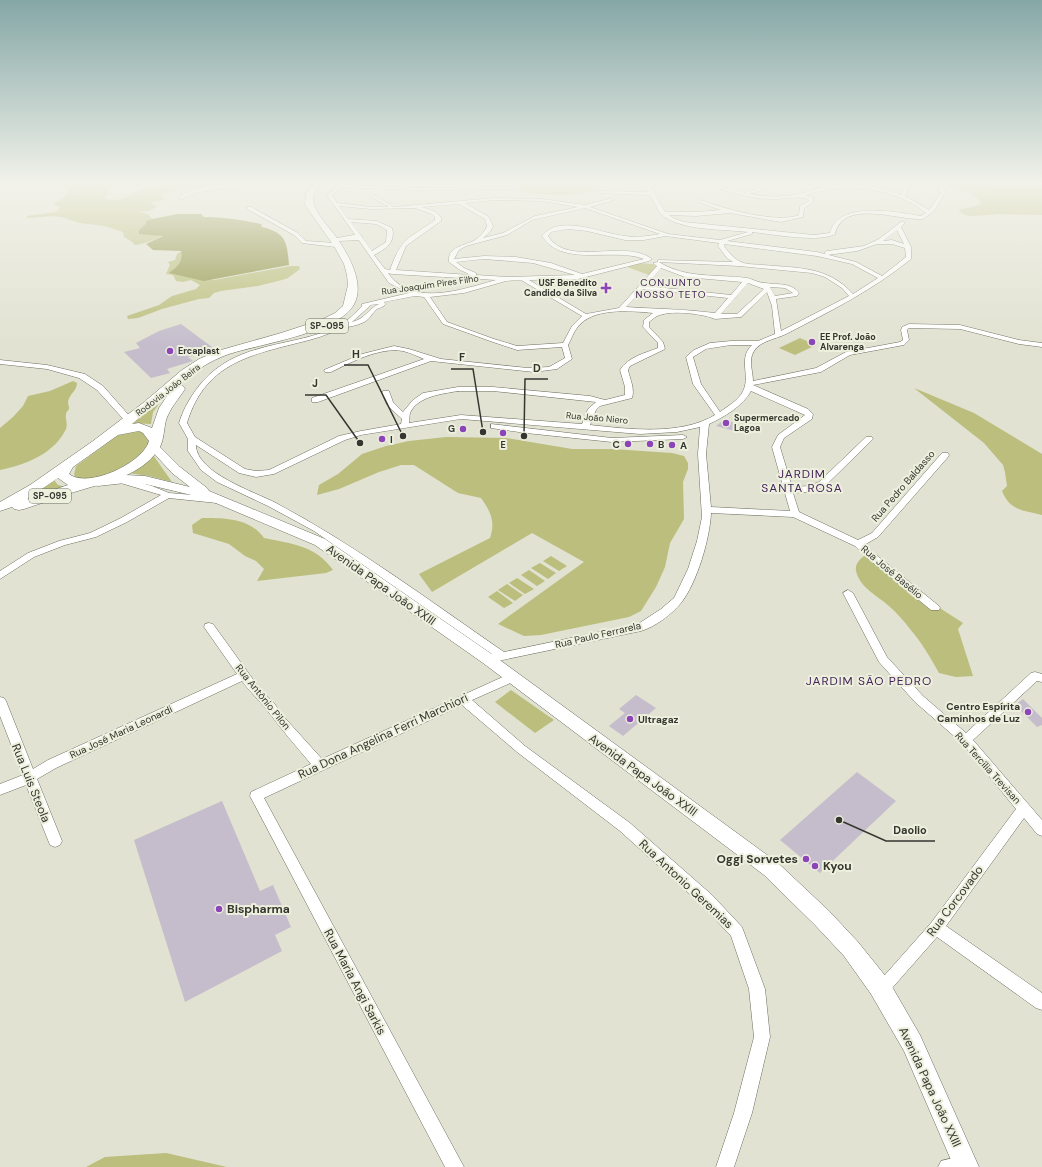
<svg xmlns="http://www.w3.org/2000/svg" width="1042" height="1167" viewBox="0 0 1042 1167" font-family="'DM Sans',sans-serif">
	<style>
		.green { fill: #bbbe7c }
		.water { fill: #909344 }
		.building { fill: #c5bdcc }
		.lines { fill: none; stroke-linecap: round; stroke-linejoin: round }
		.minor-casing { stroke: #6d6e5f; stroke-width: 1 }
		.secondary-casing { stroke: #6d6e5f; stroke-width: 1 }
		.primary-casing { stroke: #6d6e5f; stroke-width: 1 }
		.minor { fill: #fff; fill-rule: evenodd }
		.secondary { fill: #fff; fill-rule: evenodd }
		.primary { fill: #fff; fill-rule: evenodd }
		.poi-dot { fill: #8c45b8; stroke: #eef0de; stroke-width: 1.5 }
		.labels { text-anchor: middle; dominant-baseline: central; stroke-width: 4; stroke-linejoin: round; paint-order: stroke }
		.far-poi-label { font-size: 9px; font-weight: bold; fill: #35362f; stroke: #eef0de; text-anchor: start }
		.far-street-label { font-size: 9px; fill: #35362f; stroke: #eef0de }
		.shield { fill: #eef0de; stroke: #6c6e64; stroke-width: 1 }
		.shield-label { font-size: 9px; font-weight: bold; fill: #35362f }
		.far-quarter-label { font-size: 10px; letter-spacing: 1px; fill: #44235a; stroke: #eef0de }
		.poi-label { font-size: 10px; font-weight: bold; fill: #35362f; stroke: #eef0de; text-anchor: start }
		.street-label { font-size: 10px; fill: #35362f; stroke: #eef0de }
		.quarter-label { font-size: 12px; letter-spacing: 1px; fill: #44235a; stroke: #eef0de }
		.near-street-label { font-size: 12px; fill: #35362f; stroke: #eef0de }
		.near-poi-label { font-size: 12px; font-weight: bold; fill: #35362f; stroke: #eef0de; text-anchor: start }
		.leader { fill: none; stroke: #35362f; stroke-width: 1.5 }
		.callout-dot { fill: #35362f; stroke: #eef0de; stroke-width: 1.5 }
		.callout-label { font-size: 11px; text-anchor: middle; font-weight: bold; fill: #35362f; stroke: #eef0de; stroke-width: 4; stroke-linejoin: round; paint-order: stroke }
	</style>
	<rect width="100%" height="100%" fill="#e1e2d1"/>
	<path class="green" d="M22,182H95L106,185L109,193L104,199L118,200L127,197L142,189L157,188L174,182H203L160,194L164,198L162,200L150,203L157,206L150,211L138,212L148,214L165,234C156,239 145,244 135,245L131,241L124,237L123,232L105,226L80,223L67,219L66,218L52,216L28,218L26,216L56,212L59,209L60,207L53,204L65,197L69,191C64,187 57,185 51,185C41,184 29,190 22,182Z
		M519,182H609C604,184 601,188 596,190C576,197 538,196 518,190Z
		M950,182L965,184L970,182H986L1000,187L1042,185V215L998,214L973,216L965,215L958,210L979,205L981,201L970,193L949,187L948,184Z
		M182,251L206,279L214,280L290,266H299L300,269L288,278L282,280L258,286L221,291L214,293L209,298L199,299L162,309L138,318L128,319L127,316L159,305L172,296L196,289L200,285L191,280L183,282L176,281L173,275L166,274L170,265L168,262L175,260L177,254Z
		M639,263L653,264L657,267L649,275L627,267Z
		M800,338L816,345L795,355L779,348Z
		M73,381L77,383C77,391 69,394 68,402C68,404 69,406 69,408C68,413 67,409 66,414C65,419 68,423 66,429C54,454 25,465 0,470V428L13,417L23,406L28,396L50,391Z
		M914,388L974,413L1042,454V515C1023,510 1010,511 1002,491L1007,486L1005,472L1003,465L984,443Z
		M159,404L153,412L151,424L131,423Z
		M147,429L154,439L134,463L97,479L80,480L74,475L76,466L121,433Z
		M446,437L506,438L572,449H612L672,453L684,456L688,463V469L683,482L684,519L670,543L665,567L656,587L641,611L629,617L541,635L524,636L498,624L584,562L532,533L432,592L419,574L490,538C496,521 490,511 481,498L458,493L414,465H401L379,472L339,489L317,495L319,485L338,474L362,454L386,446L409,441Z
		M153,455L172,482L149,476L128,473Z
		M54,480L58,485L67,487L20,502Z
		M202,518C224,518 250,518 264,538C292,544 315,545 333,570L326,573L257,581L264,569L256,561L245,556L229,544L193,533L192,525Z
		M551,556L567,566L559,571L543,561Z
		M864,556L878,562L932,603L963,623L958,629L973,676L956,677L939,673C930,657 922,643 910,629C904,621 897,613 889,606C878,596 860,588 856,571C855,564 859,560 864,556Z
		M540,563L556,573L548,579L531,568Z
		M529,570L545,581L537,586L521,575Z
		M517,578L534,589L525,594L509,583Z
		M507,584L523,595L515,601L498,590Z
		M497,591L513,603L504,608L488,597Z
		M511,690L554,720L535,733L495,702Z
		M166,1153L227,1167H86L105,1157Z"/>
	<path class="water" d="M177,214H201L204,217C222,217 243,220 261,224L262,227C287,233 287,243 289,265L204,281L169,273C176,268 184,262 181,251L153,250L146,244L163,236L139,234V230L146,224V221L152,219Z"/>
	<path class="building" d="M181,324L216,350L188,357L193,361L167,369L170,373L151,378L124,352L140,348L136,343L159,331Z
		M725,419L741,426L735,431L716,426Z
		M636,695L656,708L623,736L609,726L625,713L619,709Z
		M1023,699L1042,718V725L1037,727L1015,705Z
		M857,772L896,801L820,873L780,840Z
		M222,801L260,891L273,885L291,927L275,935L282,951L185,1002L134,840Z"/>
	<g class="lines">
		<g class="minor-casing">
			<path id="minor" d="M258,182H275L214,189L192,194L182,199L178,198C199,182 233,184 258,182Z
				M344,182H349L346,185L414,188L509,187L513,185L515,182H519L517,187L510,189L414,190L342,187L332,195L337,203L371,207H389L372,197L374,195L394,207L494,198L542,199L585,205L612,198L614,200L590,207L668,234L720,240L748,232C724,229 679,231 661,214C657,209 654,201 650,195L599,193L597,192L599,191L649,192L645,186L618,182H641L647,184L699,182L718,187L733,182H741L722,188L746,193V192L784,182H792L749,194C767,197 784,198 802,193C813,191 823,186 834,185C857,182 880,187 901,195L907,182H911L905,196L929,210L941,193L937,182H941L945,193L934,211L923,219C899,221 843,198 835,234C819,243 771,234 752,232V234L727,241L817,252L856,262L882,276L906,257L905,248L892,244H877L857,251L827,255L824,253L827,251L864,246L879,239L902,221L905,223L901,227L911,247V259C873,290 829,312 786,334C776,339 760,341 754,351C748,360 753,372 753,381L816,368L846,352L900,342L903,340L901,330L902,327L909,324L960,325L1019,340L1042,343V347L1019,344L960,329L909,328L907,330L909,340L904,345L850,355L821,372L753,385L808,409L813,414L812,419L784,438L780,447L792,487L809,486L819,482L866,437H872L873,439L825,486L810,492L793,493L799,512L858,540L872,533L942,453H948L949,455L948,457L878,537L864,545L939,606L940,608L939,610H931L866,557L855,546L793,517L711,513C710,538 697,583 681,603C672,614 655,627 641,631L488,663L484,662L482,659L484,656L492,654L314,531L268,506L217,482L201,470L188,451V439L179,423C184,407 192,394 203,381C240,340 293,348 339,326C348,321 355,313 362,306V304L409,293L389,283L327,195ZM691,183C719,186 745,200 775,199C787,199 798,195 809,200V201L800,206L799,215C776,224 723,208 700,200L698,202L721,210L696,212H665L650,186H673ZM848,187C877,189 904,195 926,213L921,216C896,212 838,200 830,233L814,235L684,222L673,218L669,215L696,216L730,213L781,222L803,217L804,208L813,202V198L806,195L828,189ZM494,200L542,201L578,207L535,216L503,233L483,238L490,232L493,226L489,217L465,203ZM459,204L485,219L487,226C485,231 480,237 475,240C465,246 447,246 449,262L460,270L471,275L396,270L406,246L441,221V217L436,212L422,207ZM339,206L371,209L415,208L432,214L435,217V220C409,239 402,236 390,270L385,269L374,255C386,249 396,242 392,228L377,221L348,219ZM585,208L660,234C648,236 637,238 625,236C602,234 560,213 542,236C562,268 613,247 644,259L582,274L551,263L516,257L484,256L454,259L459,250L466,246L507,235L532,220ZM351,222L376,224L387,230L386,242L372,251ZM568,229L587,231L625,240H644L665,236L719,243L718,246L727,258L733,262L658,260V262L653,263L657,266L619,308L586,314L529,280L578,279L649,261L652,259C624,238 568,268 548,236L551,232ZM897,230L904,244L892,240L883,241ZM724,244L817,256L852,264L878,278L853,294C828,266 797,268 763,265C756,264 747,265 741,262C734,259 729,253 724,246ZM484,259L533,263L575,275L508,277L476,275V273L464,268L456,262ZM659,262L739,266L812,273L825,277L842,288L849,296L781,331L776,299L797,296L799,293C791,282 777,285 765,283C759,283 752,279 747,278C717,274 686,279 659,262ZM661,268L685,277L742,282L731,295L646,286ZM388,273L392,274L496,280C463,289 412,308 388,273ZM521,280L582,316L572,326L563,343L517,346L494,339L447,322L430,297L464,293L506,281ZM748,283L764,289L737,314H721ZM770,287L785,288L793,293L775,296ZM643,289L728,298L715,313C685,309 656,309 626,307ZM767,292L772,306L775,334L758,341H731L710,343L694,350L686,357L693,384L715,415C680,436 628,429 590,425L596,410L600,406L632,398C635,389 630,379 628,370L630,366L665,349L663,342L649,327V322C653,319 656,316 660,315C673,310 704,314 715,319L741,317ZM415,296L424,297L443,324L490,341L517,350L562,347L565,358L549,367L528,368L441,359L409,349L394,346L362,354L324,370L325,372H331C352,362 379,347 403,351C411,353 417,356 424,359L312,398V402H318L431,361L534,372L557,369L572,359L568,345C571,340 573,333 577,328C592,307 630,311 653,313L644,320L643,327L658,343V348C645,353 628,357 620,370L625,387V395L605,400L590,396L493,387H458L423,393L413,400L403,412L393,402L389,391H383L382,393L387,405L402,419L401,424L361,431L339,436L269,470L256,471L245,469L195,437L187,423C206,359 257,354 313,339C324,336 334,331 344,328C350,326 356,326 362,323C370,320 371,314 377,309C379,308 383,307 385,305L386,304L384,302ZM379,304C368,309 365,319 352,322L371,305ZM731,345H752C737,359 752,377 742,393C737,401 728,406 720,412L701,384L693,357L706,349ZM458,391H493L596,402L588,409L582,424L461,415L409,423C410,420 409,416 410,413C418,396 442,394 458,391ZM751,391L805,415L778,435L772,447L790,511L711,507L706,454L709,424C724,417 743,406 751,391ZM461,419L640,434L677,432L700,427L698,454L702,517L697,541L688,569L674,598L661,609L638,624L504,652C430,601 355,545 276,503C255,492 196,473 196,445L239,473L256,477L274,474L345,440L361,435Z
				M247,207H251L298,233L306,241L336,243L339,245L336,247L302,243L294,235L247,209Z
				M0,360L47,365L85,374L103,386L133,420L129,422H126L97,390L79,378L47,369L0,364Z
				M491,424L612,438L683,435L687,437L683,439L612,442L526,433L491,428Z
				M117,476L152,486L169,493L217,497L221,500L217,503L169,498L127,522L96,537L65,545L34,557L0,579V571L28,553L59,541L90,533L121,518L161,495L114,481L113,479L114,477Z
				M848,590L853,593L887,657L923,696L966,733L1031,673L1035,672L1042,674V682L1037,681L973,740L1042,820V836L1037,834L1024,818L946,926L1042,993V1010L1036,1008L937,937L886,995L881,998L876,995L873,990L876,985L931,923L1016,809L962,743L915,702L879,662L843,593Z
				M209,623L213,624L260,689L274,703L284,717L322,759L507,675H515L517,678L515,681L472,700L525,746L630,823L712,895L742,927L765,989L770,1037L752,1113L734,1167H716L734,1113L754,1037L749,989L731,936L702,905L620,831L517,752L462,705L264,798L464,1167H445L250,796L251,792L311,764C296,746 281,729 267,710C259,700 250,692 242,681L56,768L37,779L62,841L60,845L55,847L50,845L26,785L0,795V784L23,775L0,716V697L4,698L6,701L33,769L48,760L237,674L204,627L205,624Z
				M966,1155L972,1158L975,1164L974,1167H938L941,1161Z"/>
		</g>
		<g class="secondary-casing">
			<path id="secondary" d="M154,444L158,445L180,467L207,488L209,491L325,539L493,655L778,863L829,911L858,942L887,978L920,1035L979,1167H954L904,1051L871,994L844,956L815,925L764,875L483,663L315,545L204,498L145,484L125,483L98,486L94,485L92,482L94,479L98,478L125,475L145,476L190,487L172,473L150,449L148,447L150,445Z"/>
		</g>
		<g class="primary-casing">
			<path id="primary" d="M316,182H325C321,186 316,189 314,194C308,206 329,227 337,238L359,234L363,237L359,240L339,241C351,259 367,289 351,309C330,334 260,344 229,354C209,361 193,372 177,386H183L185,389C178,400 170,408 166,420C164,428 164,439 160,447C145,472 116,480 91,487C69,493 46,502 24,509L19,510L14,509L12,507L0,511V502L30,485L93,441L143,403L182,370L199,359L221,350L281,333L321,320L335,313L343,306L348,285L347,275L344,264L334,246L305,205L306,194ZM169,393L159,408L152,428L139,423L132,424ZM139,431L143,433L149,441C143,463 88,489 69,474L73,467L118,435ZM58,478L68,485L27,499Z"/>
		</g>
		<use href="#minor" class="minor"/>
		<use href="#secondary" class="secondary"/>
		<use href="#primary" class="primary"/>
	</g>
	<linearGradient id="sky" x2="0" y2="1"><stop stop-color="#85a7a6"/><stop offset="0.53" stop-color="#f2f2ea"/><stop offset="1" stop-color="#f2f2ea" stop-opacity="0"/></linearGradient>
	<rect width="1042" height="345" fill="url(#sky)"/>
	<g class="poi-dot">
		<path d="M604 282h4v4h4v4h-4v4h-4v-4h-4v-4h4z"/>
		<circle cx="812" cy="342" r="4"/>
		<circle cx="170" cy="351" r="4"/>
		<circle cx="726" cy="423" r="4"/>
		<circle cx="463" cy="429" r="4"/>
		<circle cx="503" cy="433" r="4"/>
		<circle cx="382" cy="439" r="4"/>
		<circle cx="628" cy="444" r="4"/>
		<circle cx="650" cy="444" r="4"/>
		<circle cx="672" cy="445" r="4"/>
		<circle cx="1028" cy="712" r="4"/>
		<circle cx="630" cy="719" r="4"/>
		<circle cx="806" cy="859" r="4"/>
		<circle cx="815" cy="866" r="4"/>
		<circle cx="219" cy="909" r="4"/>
	</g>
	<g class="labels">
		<g class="far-poi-label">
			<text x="597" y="283" text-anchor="end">USF Benedito<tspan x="597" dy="10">Candido da Silva</tspan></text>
			<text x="820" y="337">EE Prof. João<tspan x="820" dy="10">Alvarenga</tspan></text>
			<text x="178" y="351">Ercaplast</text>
			<text x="734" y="418">Supermercado<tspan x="734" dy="10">Lagoa</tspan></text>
			<text x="455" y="429" text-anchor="end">G</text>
			<text x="503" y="445" text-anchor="middle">E</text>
		</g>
		<g class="far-street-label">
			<text transform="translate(430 285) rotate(-8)">Rua Joaquim Pires Filho</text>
			<text transform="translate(168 390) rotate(-38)">Rodovia João Beira</text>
			<text transform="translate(597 418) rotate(5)">Rua João Niero</text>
		</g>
		<g class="shield">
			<rect x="306" y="319" width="42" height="14" rx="3"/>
			<rect x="29" y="489" width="42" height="14" rx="3"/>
		</g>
		<g class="shield-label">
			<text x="327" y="326">SP-095</text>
			<text x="50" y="496">SP-095</text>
		</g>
		<g class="far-quarter-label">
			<text x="671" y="282">CONJUNTO<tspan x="671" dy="12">NOSSO TETO</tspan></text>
		</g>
		<g class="poi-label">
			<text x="390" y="439">I</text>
			<text x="620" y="444" text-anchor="end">C</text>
			<text x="658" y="444">B</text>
			<text x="680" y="445">A</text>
			<text x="1020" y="706" text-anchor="end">Centro Espírita<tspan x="1020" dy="12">Caminhos de Luz</tspan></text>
			<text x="638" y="719">Ultragaz</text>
		</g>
		<g class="street-label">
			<text transform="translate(903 486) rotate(-49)">Rua Pedro Baldasso</text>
			<text transform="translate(892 572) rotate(40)">Rua José Basélio</text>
			<text transform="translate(598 635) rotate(-13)">Rua Paulo Ferrarela</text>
			<text transform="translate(263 697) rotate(51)">Rua Antônio Pilon</text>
			<text transform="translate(121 732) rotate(-25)">Rua José Maria Leonardi</text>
			<text transform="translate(988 768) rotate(48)">Rua Tercília Trevisan</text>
		</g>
		<g class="quarter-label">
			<text x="802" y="474">JARDIM<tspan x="802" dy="14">SANTA ROSA</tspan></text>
			<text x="869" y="681">JARDIM SÃO PEDRO</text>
		</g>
		<g class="near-street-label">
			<text transform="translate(381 585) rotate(35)">Avenida Papa João XXIII</text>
			<text transform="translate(383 736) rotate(-25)">Rua Dona Angelina Ferri Marchiori</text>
			<text transform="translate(643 775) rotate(36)">Avenida Papa João XXIII</text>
			<text transform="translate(31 783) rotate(68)">Rua Luis Steola</text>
			<text transform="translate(686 884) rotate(43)">Rua Antonio Geremias</text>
			<text transform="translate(955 901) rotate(-53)">Rua Corcovado</text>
			<text transform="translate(355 982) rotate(62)">Rua Maria Angi Sarkis</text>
			<text transform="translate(930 1087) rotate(65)">Avenida Papa João XXIII</text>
		</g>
		<g class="near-poi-label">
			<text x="798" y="859" text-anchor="end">Oggi Sorvetes</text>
			<text x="823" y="866">Kyou</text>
			<text x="227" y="909">Bispharma</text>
		</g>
	</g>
	<path class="leader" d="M403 436L368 365H344M483 432L473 369H451M524 436L525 379H548M360 443L326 395H305M839 820L886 841H935"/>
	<g class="callout-dot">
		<circle cx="403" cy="436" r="4"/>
		<circle cx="483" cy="432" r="4"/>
		<circle cx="524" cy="436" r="4"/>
		<circle cx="360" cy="443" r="4"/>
		<circle cx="839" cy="820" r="4"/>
	</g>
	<g class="callout-label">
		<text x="356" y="358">H</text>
		<text x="462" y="361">F</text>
		<text x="537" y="372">D</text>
		<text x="315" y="387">J</text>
		<text x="910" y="834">Daolio</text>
	</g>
</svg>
